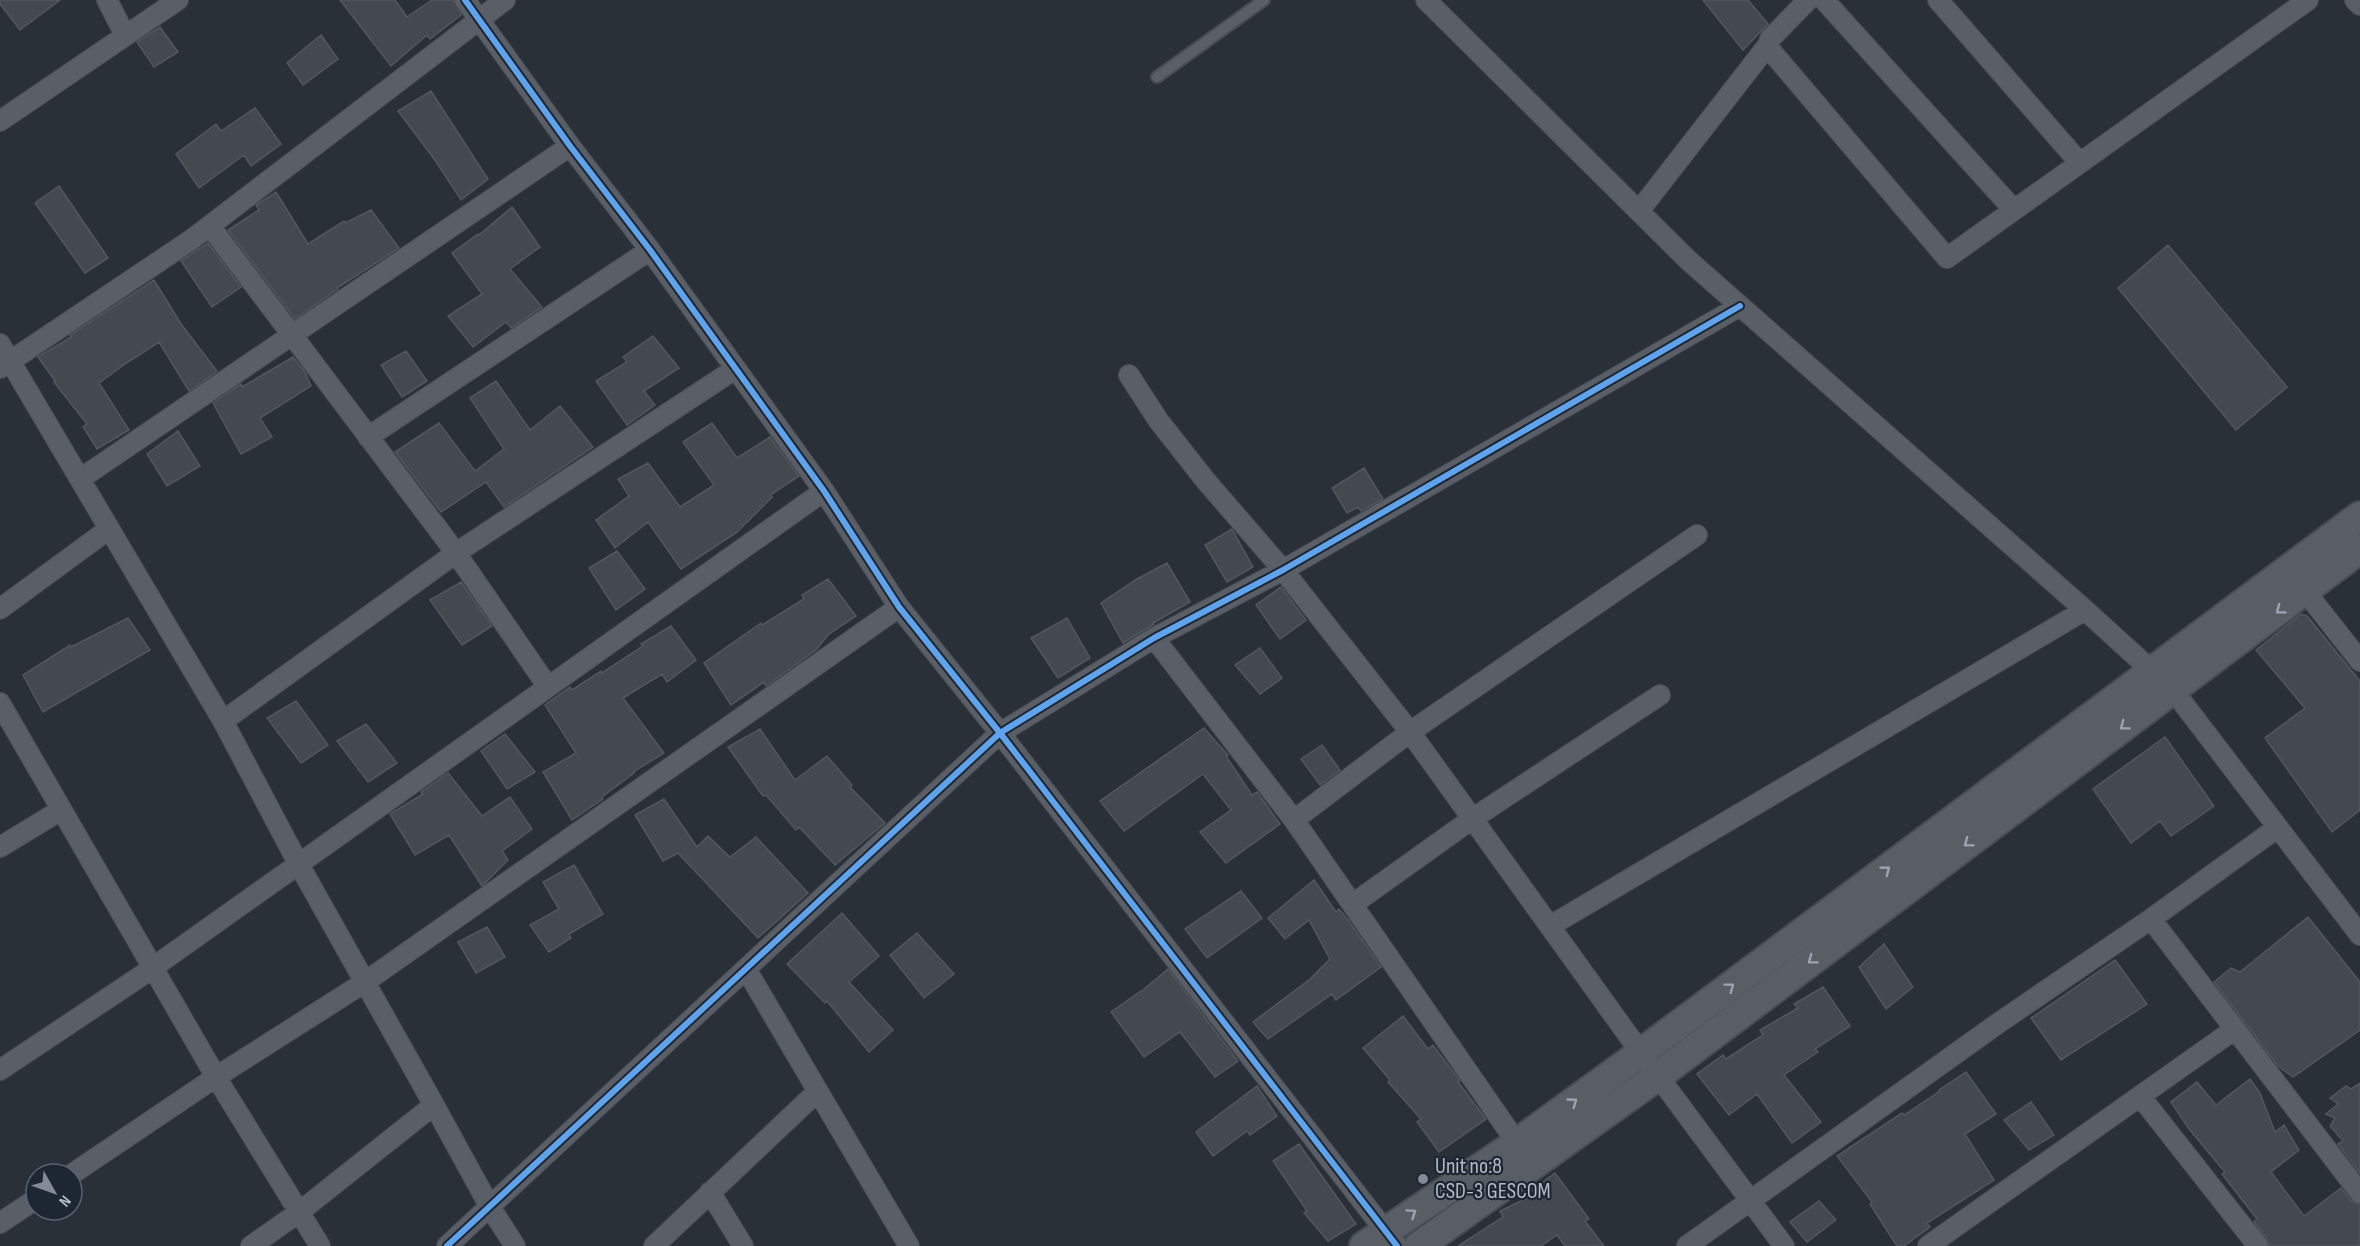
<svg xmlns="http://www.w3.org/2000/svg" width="2360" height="1246" viewBox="0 0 2360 1246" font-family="'Sofia Sans Condensed',sans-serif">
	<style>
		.building { fill: #444950; stroke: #52575f; stroke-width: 1.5 }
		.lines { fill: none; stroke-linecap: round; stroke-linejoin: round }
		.lane-casing { stroke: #484c53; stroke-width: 14 }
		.street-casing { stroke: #484c53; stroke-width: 22 }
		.secondary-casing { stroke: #484c53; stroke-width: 32 }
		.lane { stroke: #5a5e66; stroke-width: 10 }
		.street { stroke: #5a5e66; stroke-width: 20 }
		.secondary { stroke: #595d64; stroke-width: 28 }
		.cycleway-casing { stroke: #1d2633; stroke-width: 10 }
		.cycleway { stroke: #60a3ed; stroke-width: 6 }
		.oneway { stroke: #9da4b0 }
		.poi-dot { fill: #848b96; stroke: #1d2633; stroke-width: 2 }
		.labels { text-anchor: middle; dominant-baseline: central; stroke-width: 4.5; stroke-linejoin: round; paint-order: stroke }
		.poi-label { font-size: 22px; fill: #b4bcc9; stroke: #1d2633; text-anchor: start }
	</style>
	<rect width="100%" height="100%" fill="#2a3038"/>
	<path class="building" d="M0,0H60L20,30L0,4Z
		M340,0H395L407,17L432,0H453L461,15L430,39L427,35L391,66Z
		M1703,0H1748L1768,24L1743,50Z
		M160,27L178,52L154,67L137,42Z
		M321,35L338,59L303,85L287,63Z
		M431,91L488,179L461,200L435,160L398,111Z
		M255,108L281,144L251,166L244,155L199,188L176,154L216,124L221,131Z
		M59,186L108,258L85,273L35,203Z
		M276,192L308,244L344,221L345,223L371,210L399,248L337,288L338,289L295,319L228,230L259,210L256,205Z
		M512,207L540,247L510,269L542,307L511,328L506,322L473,347L448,316L482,294L452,253L478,234L479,235Z
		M208,243L241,287L212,307L181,261Z
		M2168,245L2287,387L2236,430L2118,288Z
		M154,280L181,324L217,371L189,391L159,342L125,364L99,383L129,430L97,449L83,427L87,424L54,382L55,381L38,357L71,337L70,335Z
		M653,336L679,368L644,391L655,405L627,425L596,381L627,362L623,357Z
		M406,351L427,381L402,397L381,365Z
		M293,357L305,372L311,386L260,418L272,437L241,454L213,403L241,384L242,387Z
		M496,381L530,430L560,406L593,447L504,507L486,482L441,512L395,452L439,423L475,471L504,449L470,398Z
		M712,423L737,458L770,437L799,476L770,495L772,497L736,533L681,569L648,522L615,548L596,520L629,496L618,479L648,463L680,507L714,485L683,442Z
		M178,431L200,466L167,486L147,454Z
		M1364,468L1383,499L1361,511L1358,507L1347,513L1332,488Z
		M1232,529L1253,567L1227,582L1205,545Z
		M617,551L645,589L616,610L589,568Z
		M1167,563L1190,602L1153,623L1154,624L1123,643L1101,603L1137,579Z
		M828,579L856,616L829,634L816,650L766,686L764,682L731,705L704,663L761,623L762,625L804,599L802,595Z
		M461,582L492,626L462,645L430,600Z
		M1281,587L1306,620L1280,639L1256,605Z
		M2301,614L2307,616L2360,681V810L2332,832L2265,738L2305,708L2256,650Z
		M128,618L150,650L43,712L23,675L70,645L71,647Z
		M1067,618L1090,658L1058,678L1031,638Z
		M671,626L696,660L667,682L662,674L623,698L664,753L633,772L634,773L602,797L603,799L572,820L543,772L576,753L545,705L570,687L572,690L601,671L602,673L643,646L641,644Z
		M1260,648L1282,678L1260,694L1235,665Z
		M296,701L328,745L301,763L267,718Z
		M366,724L397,763L368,782L337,741Z
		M1204,728L1228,755L1226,756L1252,795L1257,792L1280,824L1226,863L1200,832L1231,810L1203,774L1124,831L1100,801Z
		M760,729L795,780L827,756L852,785L850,787L885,823L835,865L799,827L796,830L766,795L763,796L728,747Z
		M505,734L535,772L507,789L481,751Z
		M2165,737L2214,806L2171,836L2160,821L2131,843L2093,789Z
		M1322,745L1340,770L1320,785L1301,759Z
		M448,773L482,816L510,797L532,829L502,851L508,860L482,886L449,835L415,855L390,814L423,794L421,792Z
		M664,799L697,847L708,836L730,857L756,837L808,893L758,938L678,853L663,861L635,815Z
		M574,865L603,914L569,934L571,938L549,952L530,925L559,909L543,882Z
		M1314,880L1336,912L1339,909L1348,920L1381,967L1336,1000L1332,994L1268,1039L1253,1022L1310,979L1330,959L1309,920L1285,939L1268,918Z
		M1241,891L1262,918L1207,958L1185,929Z
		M842,913L879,956L849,982L893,1030L869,1052L827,1001L825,1003L787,964Z
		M2308,917L2360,982V1030L2293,1077L2278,1066L2214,982L2231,968L2240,972Z
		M487,927L505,957L476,973L458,942Z
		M917,933L954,974L924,998L890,955Z
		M1884,944L1913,987L1886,1009L1859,967Z
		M2115,960L2147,1004L2061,1060L2031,1018Z
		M1168,969L1238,1061L1215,1077L1180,1032L1144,1057L1111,1012L1144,989Z
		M1823,987L1850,1026L1815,1049L1818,1052L1784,1075L1821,1122L1792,1143L1757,1094L1729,1115L1697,1074L1723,1055L1726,1059L1763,1035L1760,1030L1798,1008L1794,1004Z
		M1403,1016L1428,1049L1433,1045L1460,1081L1458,1082L1486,1119L1439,1152L1417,1122L1421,1119L1388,1082L1390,1080L1363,1048Z
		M1966,1072L1996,1114L1965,1134L1994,1180L1927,1223L1930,1227L1904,1246H1897L1870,1204L1872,1202L1837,1156L1902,1113L1904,1115L1940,1091L1939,1090Z
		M2250,1079L2260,1093L2275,1132L2284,1125L2299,1150L2271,1172L2304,1216L2341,1188L2351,1201L2360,1205V1246H2270L2267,1239L2254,1222L2257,1219L2222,1174L2225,1172L2189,1129L2171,1102L2197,1082L2216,1105Z
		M2360,1083V1173L2338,1144L2343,1141L2330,1126L2335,1118L2326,1114L2338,1104L2330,1098L2346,1086L2351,1089Z
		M1257,1086L1277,1116L1250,1135L1247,1131L1213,1156L1196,1132Z
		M2031,1102L2054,1135L2029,1150L2004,1120Z
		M1299,1144L1356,1224L1328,1241L1304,1213L1307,1211L1273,1161Z
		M1555,1173L1589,1219L1585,1221L1604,1246H1565L1557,1235L1541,1246H1458L1503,1217L1500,1211L1535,1194L1532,1190Z
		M1819,1201L1836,1220L1807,1242L1790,1222Z"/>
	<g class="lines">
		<g class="lane-casing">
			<path id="lane" d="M1157,77L1264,0"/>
		</g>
		<g class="street-casing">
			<path id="street" d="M107,0L125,35
				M465,0L570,146L650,250L824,491L899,607L1000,733L1397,1246
				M1426,0L1688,260L2085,610L2173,690L2360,935
				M1808,0L1770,39L1768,45L1771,51L1947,258L2308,0
				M1824,0L2014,210
				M1938,0L2080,163
				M2355,0L2360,5
				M0,121L178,0
				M1639,211L1768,45
				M210,226L456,553L548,687
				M0,344L223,721L298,863L434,1105L298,1213L251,1246
				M0,368L191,240L505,0
				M1129,375L1158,420L1206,481L1283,570L1410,732L1641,1053L1784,1246
				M368,437L650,250
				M80,479L570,146
				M2305,591L2360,661
				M0,609L109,529
				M1154,638L1294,820L1517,1143
				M0,703L216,1077L320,1246
				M223,721L456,553L735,369
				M1294,820L1410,732L1697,535
				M0,847L61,810
				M1353,904L1472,819L1660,695
				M2151,919L2277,828
				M1550,926L2085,610
				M746,969L909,1246
				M0,1070L141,976L824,491
				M2140,1096L2258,1246
				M434,1105L490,1207L515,1246
				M72,1174L216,1077L365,982L899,607
				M710,1192L743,1246
				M0,1223L36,1199
				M447,1246L1000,733L1154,638L1283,570L1740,306
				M654,1246L818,1091
				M1687,1246L1997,1024L2151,919L2360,1193
				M1928,1246L2235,1029"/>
		</g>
		<g class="secondary-casing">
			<path id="secondary" d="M1364,1246L1517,1143L1641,1053L2360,516
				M1419,1246L1658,1076L2360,549"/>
		</g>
		<use href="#lane" class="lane"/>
		<use href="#street" class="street"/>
		<use href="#secondary" class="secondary"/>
		<g class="cycleway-casing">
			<path id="cycleway" d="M465,0L570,146L650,250L824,491L899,607L1000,733L1397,1246
				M447,1246L1000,733L1154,638L1283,570L1740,306"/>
		</g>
		<use href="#cycleway" class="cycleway"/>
	</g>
	<defs><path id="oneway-chevron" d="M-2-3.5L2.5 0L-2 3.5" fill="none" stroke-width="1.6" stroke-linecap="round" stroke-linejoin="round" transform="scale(1.5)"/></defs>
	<g class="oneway">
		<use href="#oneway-chevron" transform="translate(2280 610) rotate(143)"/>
		<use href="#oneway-chevron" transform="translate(2124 726) rotate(143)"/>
		<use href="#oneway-chevron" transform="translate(1968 843) rotate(143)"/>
		<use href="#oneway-chevron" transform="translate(1886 870) rotate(-37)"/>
		<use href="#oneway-chevron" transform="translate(1812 960) rotate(143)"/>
		<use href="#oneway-chevron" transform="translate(1730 987) rotate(-37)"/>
		<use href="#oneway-chevron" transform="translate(1573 1102) rotate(-36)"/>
		<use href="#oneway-chevron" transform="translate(1412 1213) rotate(-34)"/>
	</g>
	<circle class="poi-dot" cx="1423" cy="1179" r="6"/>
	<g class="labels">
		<g class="poi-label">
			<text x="1435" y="1166">Unit no:8<tspan x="1435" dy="25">CSD-3 GESCOM</tspan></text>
		</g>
	</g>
	<g transform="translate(54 1192) rotate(130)"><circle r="28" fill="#1d2633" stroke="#59626f" stroke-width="1.5"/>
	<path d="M0-4.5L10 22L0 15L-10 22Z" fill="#848b96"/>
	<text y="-9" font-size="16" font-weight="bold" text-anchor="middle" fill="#b4bcc9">N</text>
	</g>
</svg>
